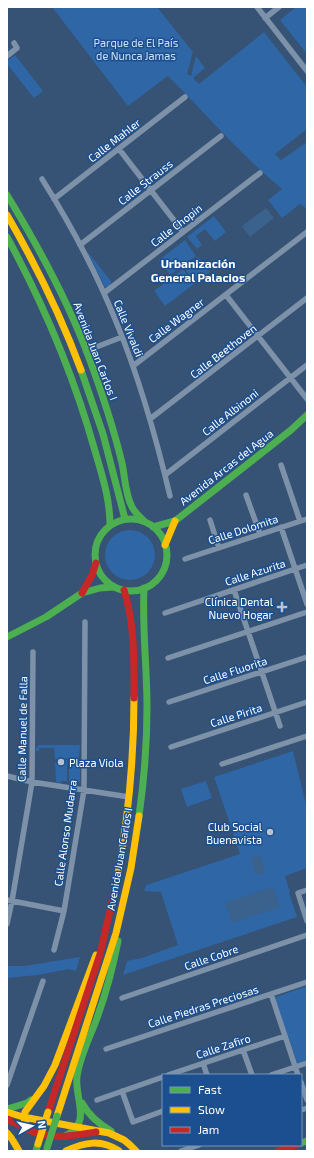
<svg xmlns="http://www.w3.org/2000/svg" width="314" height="1158" viewBox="0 0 314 1158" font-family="'Exo 2',sans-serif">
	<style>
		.green { fill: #2f66a5 }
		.water { fill: #3b618d }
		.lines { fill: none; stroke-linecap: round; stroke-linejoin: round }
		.street { stroke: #7d92a8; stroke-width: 5.5 }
		.fast { stroke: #4caf50; stroke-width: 7 }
		.slow { stroke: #ffc107; stroke-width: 7 }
		.jam { stroke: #c62828; stroke-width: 7 }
		.fast-bridge { stroke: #4caf50; stroke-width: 7 }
		.slow-bridge { stroke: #ffc107; stroke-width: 7 }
		.poi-dot { fill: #b9c2ce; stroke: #1b4f8f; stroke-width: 1.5 }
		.labels { text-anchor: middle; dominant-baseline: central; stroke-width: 3; stroke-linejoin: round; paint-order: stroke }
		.park-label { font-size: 11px; fill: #cfe3fa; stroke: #1b4f8f }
		.street-label { font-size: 11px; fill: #fff; stroke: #1b4f8f }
		.poi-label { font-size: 11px; fill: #fff; stroke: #1b4f8f; text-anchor: end }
		.neighbourhood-label { font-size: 12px; font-weight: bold; fill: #fff; stroke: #1b4f8f }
	</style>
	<rect width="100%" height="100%" fill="#365274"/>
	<path class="green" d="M52,7H157L193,52L187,74L191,76L196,56L205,68L193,78L199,84L264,32L307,87V129L275,154L281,160L307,142V209L300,204L282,218L268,200L282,189C241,155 206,114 168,76L128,106Z
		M296,7H307V54L280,20Z
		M15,55L43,91L34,98L7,64V61Z
		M214,216L226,232L215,241L205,229L196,236L202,245L197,249L187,237Z
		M185,240L196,256L170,275L159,260Z
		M87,251L111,281V284L107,288L105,287Z
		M198,257L210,272L196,283L184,268Z
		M183,269L194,284L165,306L154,291Z
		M105 555a25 25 0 1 1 50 0a25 25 0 1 1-50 0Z
		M39,745H80L79,758L55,759L54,748H39V751H36V748Z
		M293,751L307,809V868L285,876L290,892L289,893L297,917L123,975L127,961L142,958L178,945L161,892L144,891L146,885L240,854L214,777Z
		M61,760H67V781H61V783L56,782L55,762L60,761Z
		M69,760H80V782H69Z
		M206,781L212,798L187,807L181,789Z
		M80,957L76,971L69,969L38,975L7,978V966H24Z
		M307,986V1060L299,1063L297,1062L275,999L276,997Z"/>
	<path class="water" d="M266,208L274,218L250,237L242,226Z
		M255,855L261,857L265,870L261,875L255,873L251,860Z
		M273,887L280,907L232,923L225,903Z"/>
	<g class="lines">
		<path class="street" d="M257,7L307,71
			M265,18L279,7
			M7,56L17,48L14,43
			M119,149L183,232
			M42,179C71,225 97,274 117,324C140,380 156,437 170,496
			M54,199L185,97
			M80,245L221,136
			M104,293L260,173
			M226,295L307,399
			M86,351L122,337
			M133,366L307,232
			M150,419L307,298
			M281,465L300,521
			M165,475L307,365
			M246,495L260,534
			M210,520L219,548
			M281,527L307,604
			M185,559L307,519
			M234,590L280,726
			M165,613L307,565
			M168,658L307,612
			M169,702L307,657
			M171,747L307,702
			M222,764L307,736
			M7,776L32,782L129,797
			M307,890L298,893L307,921
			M7,900L64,911
			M7,924L12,901L32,782L33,652
			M54,950L64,911L84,790L85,622
			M271,994L298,1075
			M122,998L307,935
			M106,1049L307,982
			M243,1050L252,1075
			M203,1063L207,1075
			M168,1075L285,1036
			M271,1075L307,1063
			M301,1082L307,1100
			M7,1085L43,981
			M122,1091L133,1122L163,1111
			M97,1100L163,1077
			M301,1110L307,1108
			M181,1151L199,1145"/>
		<path class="fast" d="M7,195C38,246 67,299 88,355C101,390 113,426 122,463C125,477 125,494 132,507C135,513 140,517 144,521
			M7,237C44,305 74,376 95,451C102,475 110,499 110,525
			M81,370L103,434L125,519
			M95 555a36 36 0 1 1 72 0a36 36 0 1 1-72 0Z
			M153,527L175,521L291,430L307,415
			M7,637L46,617L82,593L100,588L114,587
			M139,816C144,781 147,743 147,707C147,667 142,628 144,588
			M82,1103C89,1116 99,1124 111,1131
			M7,1109L27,1103L31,1100
			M65,1136C93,1123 74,1099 77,1076C80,1056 90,1037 97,1018C106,993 113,967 118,941
			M301,1143L307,1141
			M36,1151L38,1144"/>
		<path class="slow" d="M7,215C36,265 61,316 81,370
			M165,545L175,521
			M117,880C128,820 134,759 134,698
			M7,1112L23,1117L109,1133L124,1140L130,1145L136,1151
			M57,1116L116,933L131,868L139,816
			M28,1129L24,1119L25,1112L44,1086L55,1065L96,955
			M7,1133L12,1139L19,1151
			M66,1151C85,1142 101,1139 119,1151"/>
		<path class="jam" d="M124,590C135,625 134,661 134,698
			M82,593L92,575L96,563
			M48,1112L100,954L117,880
			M7,1119C17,1124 28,1130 39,1134C58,1139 77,1135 96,1132
			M278,1151L296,1145"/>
		<path class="fast-bridge" d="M47,1148L57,1116"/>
		<path class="slow-bridge" d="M38,1144L48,1112"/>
	</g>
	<g class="poi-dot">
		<path d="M280 601h4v4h4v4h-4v4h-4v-4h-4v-4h4z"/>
		<circle cx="61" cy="762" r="4"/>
		<circle cx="270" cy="832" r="4"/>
	</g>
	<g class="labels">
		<g class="park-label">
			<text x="136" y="42">Parque de El País<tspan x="136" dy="13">de Nunca Jamas</tspan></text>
		</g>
		<g class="street-label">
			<text transform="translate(114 140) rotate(-38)">Calle Mahler</text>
			<text transform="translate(145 182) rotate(-38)">Calle Strauss</text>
			<text transform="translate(176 225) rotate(-38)">Calle Chopin</text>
			<text transform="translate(176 320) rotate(-37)">Calle Wagner</text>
			<text transform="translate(129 328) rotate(68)">Calle Vivaldi</text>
			<text transform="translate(96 351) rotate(69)">Avenida Juan Carlos I</text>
			<text transform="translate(223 351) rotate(-38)">Calle Beethoven</text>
			<text transform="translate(230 412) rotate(-38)">Calle Albinoni</text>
			<text transform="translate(226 467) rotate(-38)">Avenida Arcas del Agua</text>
			<text transform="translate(243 529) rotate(-18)">Calle Dolomita</text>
			<text transform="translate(255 572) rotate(-18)">Calle Azurita</text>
			<text transform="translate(235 670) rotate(-18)">Calle Fluorita</text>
			<text transform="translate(236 715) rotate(-18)">Calle Pirita</text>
			<text transform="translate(22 729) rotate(-89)">Calle Manuel de Falla</text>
			<text transform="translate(65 833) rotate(-82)">Calle Alonso Mudarra</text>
			<text transform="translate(119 859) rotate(-80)">Avenida Juan Carlos I</text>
			<text transform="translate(211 957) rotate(-19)">Calle Cobre</text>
			<text transform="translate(203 1006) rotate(-18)">Calle Piedras Preciosas</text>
			<text transform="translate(223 1046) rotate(-18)">Calle Zafiro</text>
		</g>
		<g class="poi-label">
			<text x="273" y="601">Clínica Dental<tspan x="273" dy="13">Nuevo Hogar</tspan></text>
			<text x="69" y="762" text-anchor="start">Plaza Viola</text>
			<text x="262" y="826">Club Social<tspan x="262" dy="13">Buenavista</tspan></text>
		</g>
		<g class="neighbourhood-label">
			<text x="198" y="263">Urbanización<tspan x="198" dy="14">General Palacios</tspan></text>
		</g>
	</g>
	<rect width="314" height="1158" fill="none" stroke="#ffffff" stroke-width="16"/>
	<rect x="162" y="1074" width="140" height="72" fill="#1b4f8f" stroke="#7695bc"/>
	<rect x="170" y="1087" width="20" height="6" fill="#4caf50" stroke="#7695bc"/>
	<text x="198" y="1094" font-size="12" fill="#ffffff">Fast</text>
	<rect x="170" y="1107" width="20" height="6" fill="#ffc107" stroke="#7695bc"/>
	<text x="198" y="1114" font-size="12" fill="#ffffff">Slow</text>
	<rect x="170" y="1127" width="20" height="6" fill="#c62828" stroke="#7695bc"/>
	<text x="198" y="1134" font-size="12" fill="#ffffff">Jam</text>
	<g transform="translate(32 1126) rotate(82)" stroke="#1b4f8f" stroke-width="3" paint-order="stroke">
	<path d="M0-3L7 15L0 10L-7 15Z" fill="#ffffff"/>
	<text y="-6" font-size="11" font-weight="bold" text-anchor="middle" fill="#ffffff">N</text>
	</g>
</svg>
